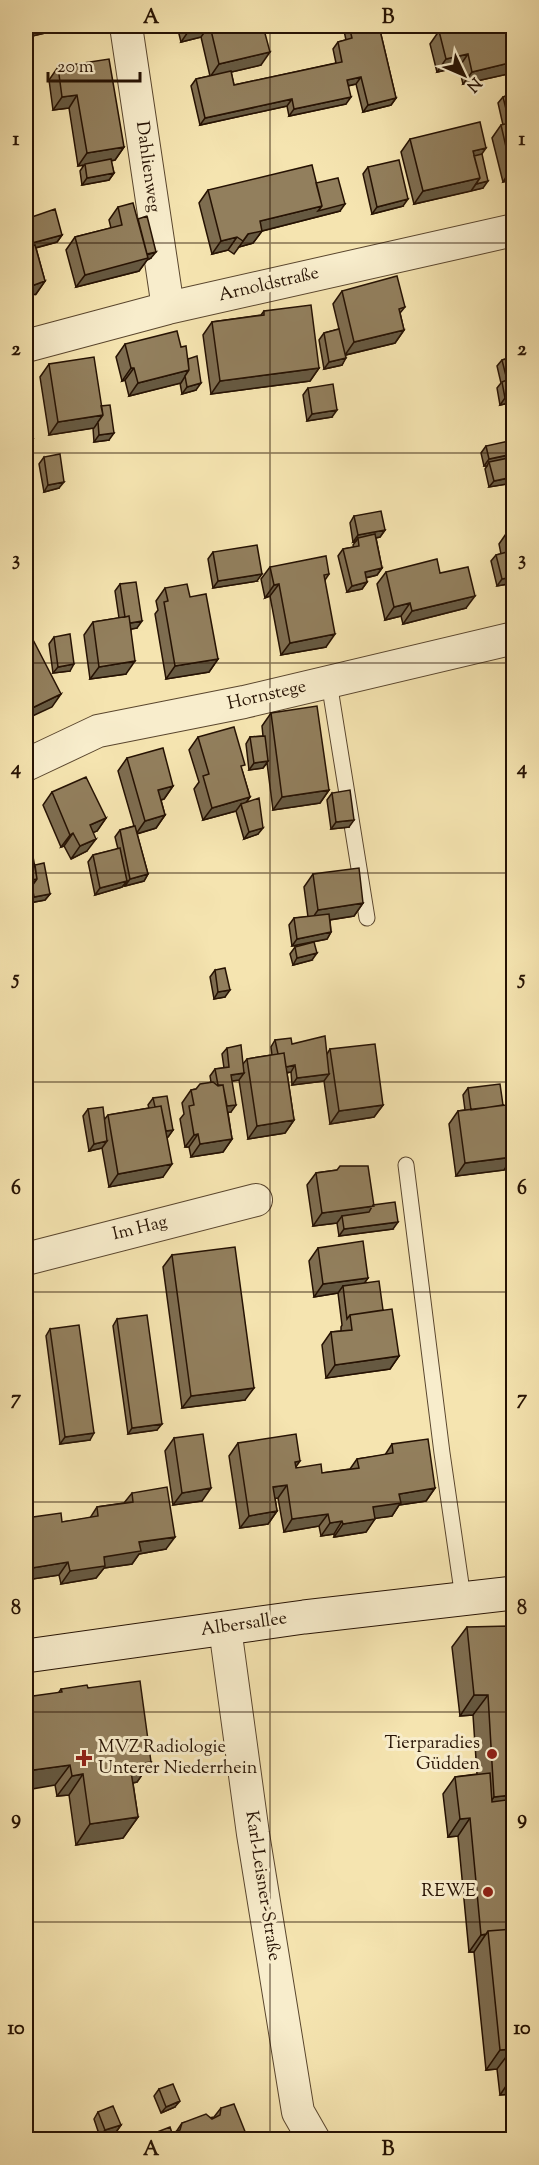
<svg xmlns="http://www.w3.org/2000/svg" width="539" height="2165" viewBox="0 0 539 2165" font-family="'Sorts Mill Goudy',serif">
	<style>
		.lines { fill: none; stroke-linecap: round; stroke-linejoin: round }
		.lane-casing { stroke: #5a462e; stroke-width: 17 }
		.street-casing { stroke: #5a462e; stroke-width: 34 }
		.secondary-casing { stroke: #261203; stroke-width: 35 }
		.lane { stroke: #f8edcc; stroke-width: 15 }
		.street { stroke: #f8edcc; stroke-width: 32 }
		.secondary { stroke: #f8edcc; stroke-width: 33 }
		.wall { fill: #7e6d50; stroke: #261203; stroke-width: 1.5 }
		.shaded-wall { fill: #665941; stroke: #261203; stroke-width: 1.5 }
		.building { fill: #927f5d; stroke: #261203; stroke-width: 1.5 }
		.grid { fill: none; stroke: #261203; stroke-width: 1.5; stroke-opacity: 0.55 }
		.poi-dot { fill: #8f2418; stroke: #f8edcc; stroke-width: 2 }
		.labels { text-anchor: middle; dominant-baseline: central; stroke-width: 6; stroke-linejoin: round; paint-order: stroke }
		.street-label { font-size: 18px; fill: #261203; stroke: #f8edcc }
		.poi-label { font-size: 18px; fill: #261203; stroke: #f8edcc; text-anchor: end }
		.neatline { fill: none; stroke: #261203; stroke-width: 2 }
		.grid-label { font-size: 20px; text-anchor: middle; font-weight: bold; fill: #261203 }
	</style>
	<rect width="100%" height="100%" fill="#f5e4b0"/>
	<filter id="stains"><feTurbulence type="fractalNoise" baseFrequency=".00333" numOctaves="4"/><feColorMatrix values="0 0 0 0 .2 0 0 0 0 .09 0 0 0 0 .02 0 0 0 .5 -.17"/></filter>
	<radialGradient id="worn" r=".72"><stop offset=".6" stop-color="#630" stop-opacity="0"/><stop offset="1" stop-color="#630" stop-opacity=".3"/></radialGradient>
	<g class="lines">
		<g class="lane-casing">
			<path id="lane" d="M329,682L367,918
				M406,1165L442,1453L463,1598"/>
		</g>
		<g class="street-casing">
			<path id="street" d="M126,26L168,308
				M26,346L168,308L514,230
				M26,765L98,731L244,702L514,638
				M26,1259L256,1200
				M225,1628L253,1834L298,2112L314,2140"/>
		</g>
		<g class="secondary-casing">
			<path id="secondary" d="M26,1656L304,1617L514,1593"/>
		</g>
		<use href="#lane" class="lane"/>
		<use href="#street" class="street"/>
		<use href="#secondary" class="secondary"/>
	</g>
	<path class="wall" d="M29,26H75L32,36Z
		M177,26H263L261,65L231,72L234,85L336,63L333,49L338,42L346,40L343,26H379L396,98L391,105L363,112L356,84L348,86L346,104L289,116L287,106L200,125L191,86L196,79L210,76L201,37L181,42Z
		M449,26H513L512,73L463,84L459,67L437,72L430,44L439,31L450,29Z
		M58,67L124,147L115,160L111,161L114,173L109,180L82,185L80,171L84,165L78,166L69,108L53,110L49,80Z
		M513,94V179L503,182L492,138L501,125H503L498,103L503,97Z
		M410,139L482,154L483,188L414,204L401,152Z
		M368,167L403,206L372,214L363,174Z
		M316,183L340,211L262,231L253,243L239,247L234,254L228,250L212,254L199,203L208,190Z
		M118,207L138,219L151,258L147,260L139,271L76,287L66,250L75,237L111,228L109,220Z
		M26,219L62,235L57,242L36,248L45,281L36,294L26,244Z
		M342,291L405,307L400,313L404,330L395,343L346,355L342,365L324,369L319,340L324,333L339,329L333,304Z
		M264,311L319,368L310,381L211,394L203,335L212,322L261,315Z
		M125,344L181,347L188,359L196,390L182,394L180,383L129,396L125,380L122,381L116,357Z
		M513,357V402L500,405L497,388L501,383L497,366L502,360Z
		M49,364L101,406L109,440L94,442L93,428L49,435L40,377Z
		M308,388L332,417L307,421L303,395Z
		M486,446L513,457V483L489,487L485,469L487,466H484L481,453Z
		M44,457L59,488L44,492L39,464Z
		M354,516L385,530L380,537L376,538L382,568L377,575L366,578L367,582L362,589L347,592L338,556L343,549L354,547L353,545L356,541L353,542L350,523Z
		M513,530V597H511L508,584L497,586L491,561L496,555L501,554L499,544L508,531Z
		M213,552L257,581L213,588L208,559Z
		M270,567L329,574L325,580L326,647L281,655L270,596L265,598L261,579Z
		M386,572L440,573L466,608L403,624L401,616L385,620L377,584Z
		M120,584L137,628L131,629L126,674L90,679L84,635L93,622L119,618L115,591Z
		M165,588L218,659L209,672L166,679L155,614L158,610L156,601Z
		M54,637L70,671L53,673L49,644Z
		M271,713L329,790L320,803L273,810L267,763L263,768L249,770L246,744L250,737L263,736L262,726Z
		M198,737L242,770L250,797L246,803L258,834L244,839L236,811L203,820L194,789L199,782L189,750Z
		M127,758L173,786L164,799L161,800L165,815L156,828L137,834L148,874L144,881L125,886V884L122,887L95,895L88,862L93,855L118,849L115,837L120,830L134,826L118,771Z
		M52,792L106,818L97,831L93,832L87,851L71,859L64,846L61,847L43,805Z
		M332,793L349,827L331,829L327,800Z
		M35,865L50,894L45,900L29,903L28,892Z
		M313,874L363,903L354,916L330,920L331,932L327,939L292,946L289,925L294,918L308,917L304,887Z
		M295,947L312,960L293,965L290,954Z
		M215,970L225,997L214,999L210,977Z
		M275,1040L292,1044L327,1054L330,1049L383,1105L374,1117L330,1124L324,1081L292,1085L291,1072L287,1073L294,1120L285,1133L248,1139L239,1080L232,1081L231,1112H228L232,1139L223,1152L191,1157L189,1147H185L180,1119L184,1114L182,1103L191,1090L196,1089L211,1082L210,1076L215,1069L224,1068L222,1054L227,1048L243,1064L247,1059L272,1055L271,1047Z
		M468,1088L504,1170L456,1176L449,1124L458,1111L465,1110L463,1095Z
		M153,1098L173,1130L168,1137H167L163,1177L109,1187L102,1148L89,1151L83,1116L88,1109L104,1120L108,1115L149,1108L148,1105Z
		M337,1170L373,1205L393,1229L339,1236L337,1223L313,1226L307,1185L316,1173Z
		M318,1248L368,1278L364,1283L383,1310L399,1356L390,1369L326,1378L322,1345L331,1332L341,1331V1327L342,1325L338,1293L314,1297L309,1261Z
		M172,1255L245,1400L182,1408L163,1267Z
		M117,1319L157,1430L128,1434L113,1326Z
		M50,1329L90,1440L60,1444L46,1336Z
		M174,1438L202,1501L173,1505L165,1451Z
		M238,1443L296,1468L322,1473L350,1469L357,1459L385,1455L392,1444L435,1488L426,1501L399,1505L392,1516L375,1518L366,1532L334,1537V1534L321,1536L319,1526L284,1532L278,1498H275L277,1511L268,1524L240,1528L229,1456Z
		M132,1493L166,1549L139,1554L132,1564L104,1568L96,1578L61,1584L59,1575L26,1580V1518L62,1522L90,1518L97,1507L124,1503Z
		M467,1627L510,1643H513V2094L500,2095L497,2069L486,2070L474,1952H469L458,1836L448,1837L443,1794L455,1777L477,1774L473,1715L460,1716L452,1647Z
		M88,1688L151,1762L137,1782L133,1783L138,1817L123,1838L76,1845L69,1795L57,1796L55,1785L59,1692L61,1689Z
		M159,2089L175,2107L161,2113L154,2096Z
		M221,2108L248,2139H152L157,2132L172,2133L176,2132L182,2123L214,2117Z
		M98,2112L121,2125L116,2132L100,2137L94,2119Z"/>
	<path class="shaded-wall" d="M39,26H75L32,36Z
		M205,26H209L201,37L181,42L190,29Z
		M270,52L261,65L210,77L219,64Z
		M468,54L459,67L437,72L446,59Z
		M513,62V72L512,73L463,84L472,72Z
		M361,77L356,84L342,87L347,80Z
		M77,95L69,108L53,110L62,97Z
		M351,97L346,104L289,116L294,109Z
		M396,98L391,105L363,112L368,105Z
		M292,99L287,106L200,125L205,118Z
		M124,147L115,160L78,166L87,153Z
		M486,148L477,161L470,162L473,151Z
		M511,169H513V179L503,182Z
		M114,173L109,180L82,185L87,178Z
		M480,178L471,191L414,204L423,191Z
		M488,181L483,188L471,191L476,184Z
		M408,199L403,206L372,214L377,207Z
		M345,204L340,211L262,231L253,243L239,247L248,234L260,221L322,206Z
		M62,235L57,242L27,250L32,243Z
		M237,237L228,250L212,254L221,241Z
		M156,252L151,258L147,260L139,271L76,287L85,275Z
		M45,281L36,294L26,298V288Z
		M404,330L395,343L345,355L354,342Z
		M346,358L342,365L324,369L329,362Z
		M131,368H134L125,380L122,381Z
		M319,368L310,381L211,394L220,381Z
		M189,370L181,383L129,396L138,383Z
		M201,383L196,390L182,394L187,387Z
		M513,396V402L500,405L505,398Z
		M337,410L332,417L307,421L312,414Z
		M103,415L94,428L49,435L58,422Z
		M114,433L109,440L94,442L99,435Z
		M33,439L26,449V440Z
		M513,454V456L511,460L489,462L487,466H484L489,459Z
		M513,477V483L489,487L494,481Z
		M64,482L59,488L44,492L48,485Z
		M385,530L380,537L359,541L358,538L356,541L353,542L358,535Z
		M382,568L377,575L360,579L365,572Z
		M262,574L257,581L213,588L218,581Z
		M513,577L508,584L497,586L502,579Z
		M367,582L362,589L347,592L352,586Z
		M279,584L270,596L265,598L274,585Z
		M475,596L466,608L403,624L412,611Z
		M410,603L401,616L385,620L394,607Z
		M142,621L137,628L121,631L126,624Z
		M335,634L326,647L281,655L290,643Z
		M218,659L209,672L166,679L175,666Z
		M135,661L126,674L90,679L99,667Z
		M74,664L70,671L53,673L58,667Z
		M61,694L52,707L26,719V711Z
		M268,761L263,768L249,770L254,763Z
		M173,786L164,799L149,803L158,790Z
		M329,790L320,803L273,810L282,797Z
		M250,797L242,808L241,804L236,811L203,820L212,808Z
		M165,815L156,828L136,834L145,821Z
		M106,818L97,831L81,838L90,825Z
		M354,820L349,827L331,829L336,822Z
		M263,828L258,834L244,839L249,832Z
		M73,833L64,846L61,847L70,835Z
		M96,839L87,851L71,859L80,846Z
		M148,874L144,881L125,886L130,879Z
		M37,879L28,892H26V881Z
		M127,881L122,887L95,895L100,888Z
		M50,894L45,900L29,903L34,897Z
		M363,903L354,916L309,923L318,910Z
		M331,932L327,939L292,946L297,939Z
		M317,953L312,960L293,965L297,958Z
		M230,990L225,997L214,999L218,992Z
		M295,1065L291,1072L276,1074L281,1068Z
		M244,1073L239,1080L226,1082L231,1075Z
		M329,1074L324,1081L292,1085L297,1078Z
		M236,1105L231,1112L217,1113L222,1106Z
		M383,1105L374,1117L330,1124L339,1111Z
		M294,1120L285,1133L248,1139L257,1126Z
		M173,1130L168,1137L156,1139L161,1132Z
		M198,1134L189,1147H185L194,1135Z
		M232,1139L223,1152L191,1157L200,1144Z
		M107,1141L102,1148L89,1151L94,1144Z
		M513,1157L504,1170L456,1176L465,1163Z
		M172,1164L163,1177L109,1187L118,1174Z
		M374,1206L365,1219L342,1216L337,1223L313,1226L322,1213Z
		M398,1222L393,1229L339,1236L344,1229Z
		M368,1278L359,1291L343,1286L338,1293L314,1297L323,1284Z
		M399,1356L390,1369L326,1378L335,1365Z
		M254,1388L245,1400L182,1408L191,1396Z
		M162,1424L157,1430L128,1434L132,1428Z
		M94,1433L90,1440L60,1444L65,1437Z
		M300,1461L291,1474L295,1462Z
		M287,1485L278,1498L264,1500L273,1487Z
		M211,1488L202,1501L173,1505L182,1493Z
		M435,1488L426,1501L399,1505L392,1516L364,1520L373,1507L399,1494Z
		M277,1511L268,1524L240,1528L249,1516Z
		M328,1514L319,1526L284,1532L292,1519Z
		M375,1519L366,1532L334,1537L343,1524Z
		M342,1521L334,1534L321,1536L330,1523Z
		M175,1537L166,1549L139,1554L132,1564L104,1568L96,1578L61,1584L70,1571L104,1557L139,1542Z
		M68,1562L59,1575L26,1580V1577L32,1568Z
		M474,1695H488L473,1715L460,1716Z
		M151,1762L137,1782L116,1786L130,1765Z
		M70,1765L55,1785L26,1790V1771Z
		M83,1774L69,1795L57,1796L72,1776Z
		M513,1795V1814L479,1818L494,1797Z
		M138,1817L123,1838L76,1845L90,1824Z
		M470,1818L458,1836L448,1837L460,1819Z
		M486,1934L474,1952H469L481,1935Z
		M512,2049L497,2069L486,2070L500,2050Z
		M513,2076V2094L500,2095Z
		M180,2101L175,2107L161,2113L166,2107Z
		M121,2125L116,2132L100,2137L105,2130Z"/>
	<path class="building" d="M189,26H205L190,29Z
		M210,26H263L270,52L219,64Z
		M349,26H379L396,98L368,105L361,77L347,80L351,97L294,109L292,99L205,118L196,79L231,71L234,85L342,62L338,42L352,38Z
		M461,26H513V62L472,72L468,54L446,59L439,31Z
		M109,59L124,147L87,153L77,95L62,97L58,67Z
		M513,94V120L509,121L503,97Z
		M480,122L486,148L473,151L480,178L423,191L410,139Z
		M513,122V169H511L501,125Z
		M482,154L488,181L476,184L480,178L474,156Z
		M111,159L114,173L87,178L85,164Z
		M399,160L408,199L377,207L368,167Z
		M312,165L322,206L260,221L262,231L248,234L243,241L237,237L221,241L208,190Z
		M338,178L345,204L318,211L322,206L316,183Z
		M133,203L148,258L85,275L75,237L122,225L118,207Z
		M55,209L62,235L32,243L26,219Z
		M147,216L156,252L147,254L138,219Z
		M35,245L45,281L26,288V247Z
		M397,276L405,307L399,309L404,330L354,342L342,291Z
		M311,305L319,368L220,381L212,322L264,315V311Z
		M339,329L346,358L329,362L324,333Z
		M177,331L181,347L186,346L189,370L138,383L134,368H131L125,344Z
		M197,356L201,383L187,387L185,376L189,370L188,359Z
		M94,357L103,415L58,422L49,364Z
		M513,357V396L505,398L502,382L507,380L502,360Z
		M333,384L337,410L312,414L308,388Z
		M26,391L33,439L26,440Z
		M110,405L114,433L99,435L98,422L103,415L101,406Z
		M513,440V454L489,459L486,446Z
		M60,454L64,482L48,485L44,457Z
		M513,457V477L494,481L489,462Z
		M381,511L385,530L358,535L354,516Z
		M513,530V556L508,531Z
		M375,534L382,568L365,572L367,582L352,586L343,549L359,546L358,538Z
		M257,545L262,574L218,581L213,552Z
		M507,552L513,577L502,579L496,555Z
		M326,556L329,574L324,575L335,634L290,643L279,584L274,585L270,567Z
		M437,559L440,573L468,567L475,596L412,611L410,603L394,607L386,572Z
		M136,582L142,621L130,623L129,616L125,617L120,584Z
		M187,584L190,597L206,594L218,659L175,666L164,602L168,601L165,588Z
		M129,616L135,661L99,667L93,622Z
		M29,632L61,694L26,711V633Z
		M70,634L74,664L58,667L54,637Z
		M317,706L329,790L282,797L271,713Z
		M234,727L245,765L241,766L250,797L212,808L203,776L209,774L198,737Z
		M265,736L268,761L254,763L250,737Z
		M163,748L173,786L158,790L165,815L145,821L127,758Z
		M86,777L106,818L90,825L96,839L80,846L73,833L70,835L52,792Z
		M350,790L354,820L336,822L332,793Z
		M259,798L263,828L249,832L241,804Z
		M26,818L37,879L26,881Z
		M135,826L148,874L130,879L120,830Z
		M120,848L127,881L100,888L93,855Z
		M44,863L50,894L34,897L32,886L37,879L35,865Z
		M359,868L363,903L318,910L313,874Z
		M329,914L331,932L297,939L294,918Z
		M314,942L317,953L297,958L295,947Z
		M225,968L230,990L218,992L215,970Z
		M325,1036L329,1074L297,1078L295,1065L286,1067L284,1053L278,1054L275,1040L291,1038L292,1044Z
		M375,1044L383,1105L339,1111L330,1049Z
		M241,1045L244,1073L231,1075L236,1105L227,1106L223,1085H218L215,1069L229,1067L227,1048Z
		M284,1053L294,1120L257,1126L247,1059Z
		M213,1082L218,1086L223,1085L232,1139L200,1144L198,1134L194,1135L189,1106L194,1105L191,1090L196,1089L200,1084Z
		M500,1084L503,1105L471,1110L468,1088Z
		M167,1096L173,1130L166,1131L161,1106L155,1107L153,1098Z
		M506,1105L513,1157L465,1163L458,1111Z
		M161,1106L172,1164L118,1174L108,1115Z
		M103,1107L107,1141L94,1144L88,1109Z
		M340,1166H368L374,1206L322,1213L316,1173L337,1170Z
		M26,1175L30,1199L26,1200Z
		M395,1202L398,1222L344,1229L342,1216L369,1212L373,1205Z
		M363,1241L368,1278L323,1284L318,1248Z
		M235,1247L254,1388L191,1396L172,1255Z
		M379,1281L383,1310L350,1315L347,1319L343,1286Z
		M392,1309L399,1356L335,1365L331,1332L352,1330L350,1315Z
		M147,1315L162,1424L132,1428L117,1319Z
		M79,1325L94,1433L65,1437L50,1329Z
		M203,1434L211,1488L182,1493L174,1438Z
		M296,1434L300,1461L295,1462L296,1468L321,1464L322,1473L359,1468L357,1459L393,1453L392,1444L428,1439L435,1488L399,1494L401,1503L373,1507L375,1519L343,1524L342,1521L330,1523L328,1514L292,1519L287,1485L273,1487L277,1511L249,1516L238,1443Z
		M167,1487L175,1537L139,1542L141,1551L104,1557L105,1566L70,1571L68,1562L32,1568L26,1524V1518L61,1513L62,1522L98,1516L97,1507L133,1502L132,1493Z
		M509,1626L510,1643H513V1795L494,1797L488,1695H474L467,1627Z
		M140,1681L151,1762L130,1765L138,1817L90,1824L83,1774L72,1776L70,1765L26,1771V1697L62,1692L61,1689L87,1685L88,1688Z
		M490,1773L492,1802L513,1799V1929L488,1931L486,1934L481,1935L470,1818L460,1819L455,1777Z
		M513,1929V2067L512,2049L500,2050L488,1931Z
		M173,2084L180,2101L166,2107L159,2089Z
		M234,2104L248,2139H155H156L157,2132L170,2127L172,2133L180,2130L182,2123L206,2114L212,2119L220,2115L221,2108Z
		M113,2106L121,2125L105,2130L98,2112Z
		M27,2134L29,2139H26V2135Z"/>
	<path class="grid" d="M270,26V2140M26,243H514M26,453H514M26,663H514M26,873H514M26,1082H514M26,1292H514M26,1502H514M26,1712H514M26,1922H514"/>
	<g class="poi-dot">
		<circle cx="492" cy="1754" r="6"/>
		<path d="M81 1749h6v6h6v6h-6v6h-6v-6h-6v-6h6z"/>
		<circle cx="488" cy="1892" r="6"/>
	</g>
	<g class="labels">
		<g class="street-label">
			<text transform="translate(147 167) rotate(82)">Dahlienweg</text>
			<text transform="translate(269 285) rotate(-13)">Arnoldstraße</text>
			<text transform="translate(267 696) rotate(-13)">Hornstege</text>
			<text transform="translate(140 1229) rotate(-14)">Im Hag</text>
			<text transform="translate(244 1625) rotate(-8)">Albersallee</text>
			<text transform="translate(262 1886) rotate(81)">Karl-Leisner-Straße</text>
		</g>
		<g class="poi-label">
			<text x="480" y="1744">Tierparadies<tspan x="480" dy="21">Güdden</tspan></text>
			<text x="98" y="1748" text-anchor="start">MVZ Radiologie<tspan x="98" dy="21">Unterer Niederrhein</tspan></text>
			<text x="476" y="1892">REWE</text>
		</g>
	</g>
	<rect width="539" height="2165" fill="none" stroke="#f5e4b0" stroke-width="66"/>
	<g transform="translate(464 75) rotate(134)" stroke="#f8edcc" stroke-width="4.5" paint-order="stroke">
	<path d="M0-4.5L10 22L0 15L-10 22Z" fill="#261203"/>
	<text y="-9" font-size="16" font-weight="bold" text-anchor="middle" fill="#261203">N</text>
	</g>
	<path d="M48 72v9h92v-9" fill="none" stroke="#261203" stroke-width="3"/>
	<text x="57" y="72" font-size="18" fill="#261203" stroke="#f8edcc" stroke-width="4.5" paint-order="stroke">20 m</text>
	<rect x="33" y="33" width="473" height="2099" class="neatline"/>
	<g class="grid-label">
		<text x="151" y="23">A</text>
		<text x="388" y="23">B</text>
		<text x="16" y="145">1</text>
		<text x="522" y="145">1</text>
		<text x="16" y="355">2</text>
		<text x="522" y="355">2</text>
		<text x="16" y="565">3</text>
		<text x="522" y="565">3</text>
		<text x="16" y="774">4</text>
		<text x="522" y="774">4</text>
		<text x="16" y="984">5</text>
		<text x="522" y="984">5</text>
		<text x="16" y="1194">6</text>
		<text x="522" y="1194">6</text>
		<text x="16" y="1404">7</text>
		<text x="522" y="1404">7</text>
		<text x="16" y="1614">8</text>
		<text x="522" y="1614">8</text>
		<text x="16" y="1824">9</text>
		<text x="522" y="1824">9</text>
		<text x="16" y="2034">10</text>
		<text x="522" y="2034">10</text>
		<text x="151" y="2155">A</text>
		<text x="388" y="2155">B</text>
	</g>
	<rect width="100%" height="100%" filter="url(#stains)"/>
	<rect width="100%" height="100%" fill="url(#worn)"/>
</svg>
